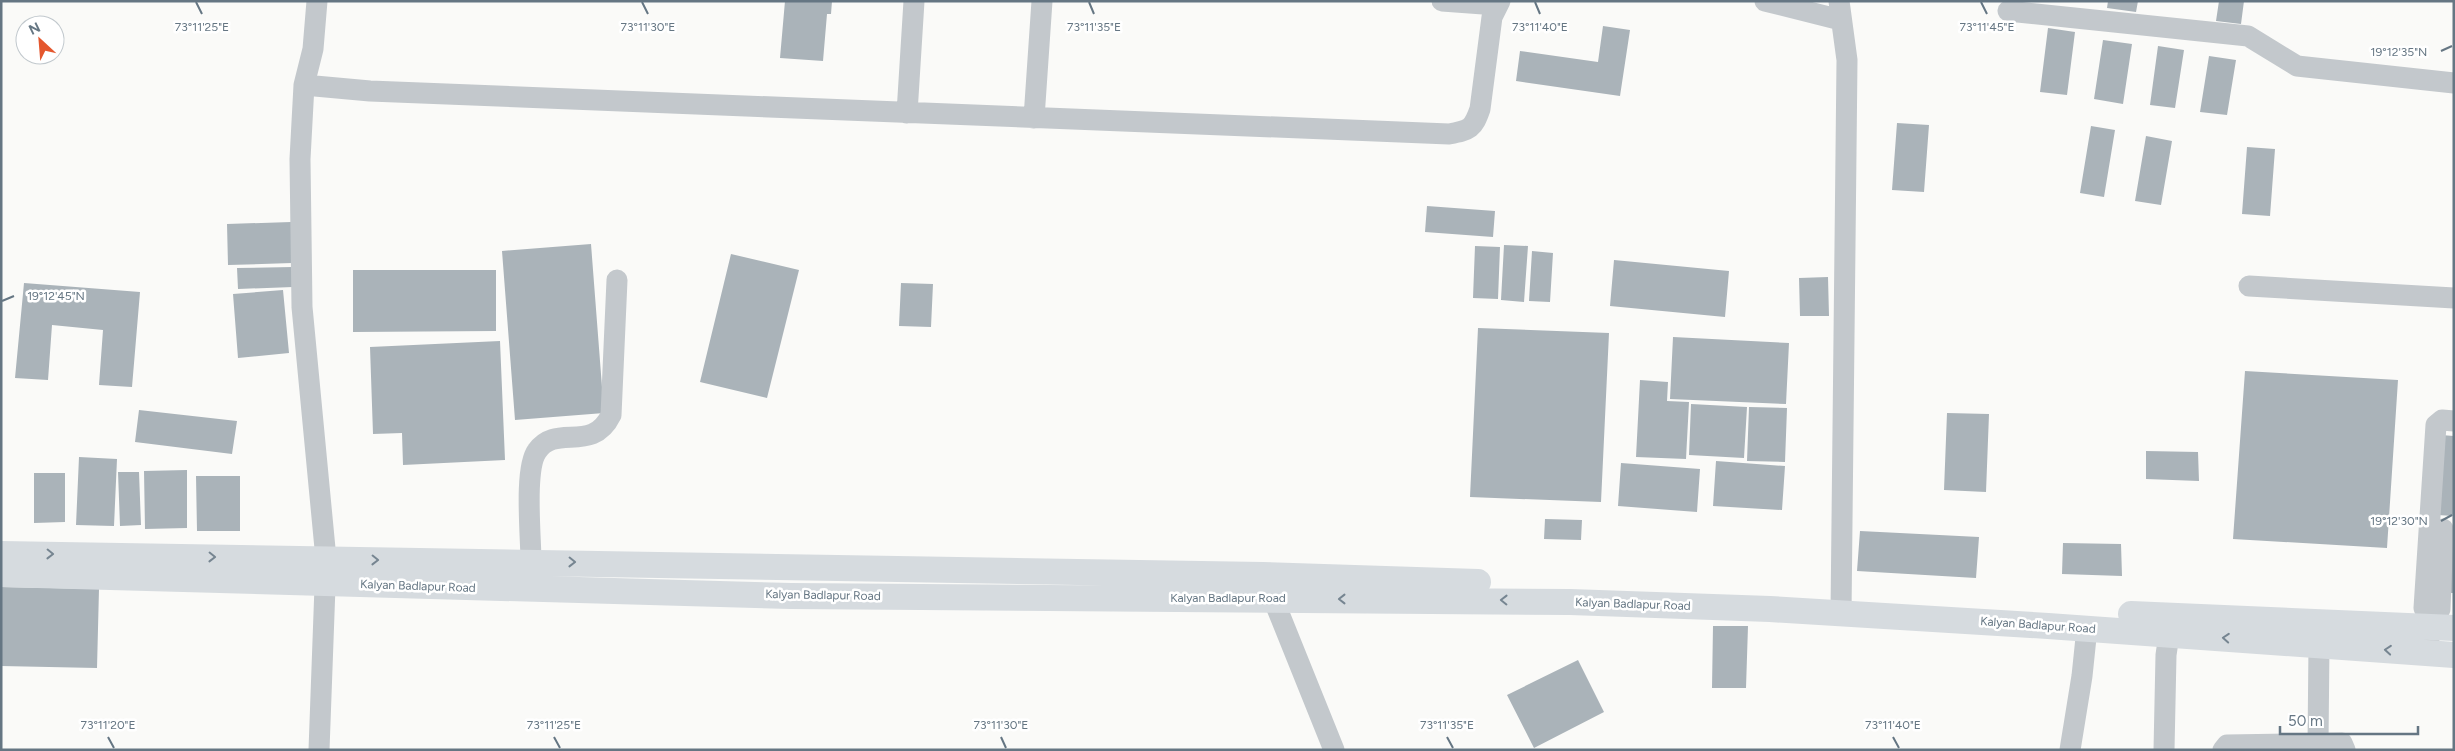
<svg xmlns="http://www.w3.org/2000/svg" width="2455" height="751" viewBox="0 0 2455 751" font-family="Figtree,sans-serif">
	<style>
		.building { fill: #aab3b9 }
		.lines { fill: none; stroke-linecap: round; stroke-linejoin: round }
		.minor { stroke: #c3c8cc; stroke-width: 21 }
		.major { stroke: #d6dbdf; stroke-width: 26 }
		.oneway { stroke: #768591 }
		.ticks { fill: none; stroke: #657683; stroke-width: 2 }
		.labels { text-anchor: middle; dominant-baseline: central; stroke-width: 5; stroke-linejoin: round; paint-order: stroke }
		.street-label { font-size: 12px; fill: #657683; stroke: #fff }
		.ticks-label { font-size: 12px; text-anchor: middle; fill: #657683; stroke: #fff; stroke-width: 5; stroke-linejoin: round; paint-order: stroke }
	</style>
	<rect width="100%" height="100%" fill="#fafaf8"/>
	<path class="building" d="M785,1H832L831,14H827L823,61L780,58Z
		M2108,1H2138L2136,12L2107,8Z
		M2219,1H2244L2241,24L2216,21Z
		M1603,26L1630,30L1620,96L1516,81L1520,51L1598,62Z
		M2048,28L2075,32L2067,95L2040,92Z
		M2103,40L2132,44L2123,104L2094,99Z
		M2158,46L2184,50L2175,108L2150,105Z
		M2209,56L2236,60L2227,115L2200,112Z
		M1897,123L1929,125L1924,192L1892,190Z
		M2091,126L2115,130L2104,197L2080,193Z
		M2146,136L2172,141L2161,205L2135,201Z
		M2247,147L2275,149L2270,216L2242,214Z
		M1427,206L1495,211L1493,237L1425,232Z
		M291,222L292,263L228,265L227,224Z
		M591,244L604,413L515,420L502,251Z
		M1504,245L1528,246L1524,302L1501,300Z
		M1475,246L1500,247L1498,299L1473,298Z
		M1532,251L1553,253L1550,302L1529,301Z
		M731,254L799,270L767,398L700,382Z
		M1614,260L1729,271L1725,317L1610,306Z
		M293,267V287L238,289L237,268Z
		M353,270H496V331L353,332Z
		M1828,277L1829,316H1800L1799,278Z
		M24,283L140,292L132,387L99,385L103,330L52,325L48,380L15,378Z
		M901,283L933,284L931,327L899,326Z
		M283,290L289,353L238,358L233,294Z
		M1478,328L1609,333L1601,502L1470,497Z
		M1673,337L1789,343L1786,404L1670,399Z
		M500,341L505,460L403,465L402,433L373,434L370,347Z
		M2245,371L2398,380L2387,548L2233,539Z
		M1640,380L1668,382L1667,401L1689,402L1686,459L1636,457Z
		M1691,404L1747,407L1744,458L1689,455Z
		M1749,407L1787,408L1785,462L1747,461Z
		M139,410L237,421L232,454L135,442Z
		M1947,413L1989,414L1986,492L1944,490Z
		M2441,435L2454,436V516L2437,515Z
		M2146,451L2198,452L2199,481L2146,479Z
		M79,457L117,459L114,526L76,525Z
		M1716,461L1785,466L1782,510L1713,506Z
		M1621,463L1700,469L1697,512L1618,506Z
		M187,470V528L145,529L144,471Z
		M118,472H139L141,525L120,526Z
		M34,473H65V522L34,523Z
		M196,476H240V531H197Z
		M1545,519L1582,520L1581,540L1544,539Z
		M1860,531L1979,537L1976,578L1857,571Z
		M2448,533H2454V593H2446Z
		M2063,543L2121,544L2122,576L2062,574Z
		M1,587L99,589L97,668L1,666Z
		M1713,626H1748L1746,688H1712Z
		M1578,660L1604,712L1534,748L1507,695Z"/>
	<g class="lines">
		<path class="minor" d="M317,1L313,49L304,85L300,159L302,307L326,559L319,750
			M1442,1L1497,5
			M1765,1L1841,20
			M1839,1L1847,60L1841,614
			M2008,11L2248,36L2297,66L2454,83
			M304,85L370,91L1449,134C1470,130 1473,129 1480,109L1492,17L1500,1
			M907,113L914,1
			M1034,118L1042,1
			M2249,286L2454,298
			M531,562C531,537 524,469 537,451C556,423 592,454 611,415L617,280
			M1268,586L1334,750
			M2432,626L2424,608L2436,425L2442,420L2454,421
			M2432,633V626L2440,609L2443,529
			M2318,744L2319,644
			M2070,750L2082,676L2087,628
			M2164,750L2166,655L2171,621
			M2223,750L2227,745L2342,743L2345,750"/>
		<path class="major" d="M1,554L1263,575L1478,582
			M1,574L791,596L1570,602L1770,609L2048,626L2454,655
			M2131,614L2454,628"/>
	</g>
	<defs><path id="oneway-chevron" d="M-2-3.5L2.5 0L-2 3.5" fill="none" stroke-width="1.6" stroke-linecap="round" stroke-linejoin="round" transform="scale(1.25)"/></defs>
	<g class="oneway">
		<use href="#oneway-chevron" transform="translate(50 554) rotate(1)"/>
		<use href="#oneway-chevron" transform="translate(212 557) rotate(1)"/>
		<use href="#oneway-chevron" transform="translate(375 560) rotate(1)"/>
		<use href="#oneway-chevron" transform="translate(572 562) rotate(1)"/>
		<use href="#oneway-chevron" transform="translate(1342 599) rotate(-180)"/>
		<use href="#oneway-chevron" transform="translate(1504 600) rotate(-179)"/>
		<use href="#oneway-chevron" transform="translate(2226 638) rotate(-176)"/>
		<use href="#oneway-chevron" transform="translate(2388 650) rotate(-175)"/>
	</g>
	<path class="ticks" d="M196,2L202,14M642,2L648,14M1089,2L1094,14M1535,2L1540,14M1981,2L1987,14M2441,51L2452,46M2,301L14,296M2441,521L2452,515M108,737L114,748M554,737L560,748M1001,737L1006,748M1447,737L1453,748M1893,737L1899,748"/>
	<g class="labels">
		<g class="street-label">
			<text transform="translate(418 586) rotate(2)">Kalyan Badlapur Road</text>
			<text transform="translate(823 595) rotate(1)">Kalyan Badlapur Road</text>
			<text x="1228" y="598">Kalyan Badlapur Road</text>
			<text transform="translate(1633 604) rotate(2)">Kalyan Badlapur Road</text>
			<text transform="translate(2038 625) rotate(4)">Kalyan Badlapur Road</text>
		</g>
	</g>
	<g class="ticks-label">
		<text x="202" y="31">73°11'25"E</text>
		<text x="648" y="31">73°11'30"E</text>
		<text x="1094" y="31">73°11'35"E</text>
		<text x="1540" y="31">73°11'40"E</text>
		<text x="1987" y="31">73°11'45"E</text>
		<text x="2399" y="56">19°12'35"N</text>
		<text x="56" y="300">19°12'45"N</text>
		<text x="2399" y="525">19°12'30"N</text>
		<text x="108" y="729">73°11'20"E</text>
		<text x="554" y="729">73°11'25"E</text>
		<text x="1001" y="729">73°11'30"E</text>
		<text x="1447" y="729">73°11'35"E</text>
		<text x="1893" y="729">73°11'40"E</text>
	</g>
	<rect width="2455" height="751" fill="none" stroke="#657683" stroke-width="5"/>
	<g transform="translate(40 40) rotate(334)"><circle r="24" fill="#ffffff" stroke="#c1c8cd"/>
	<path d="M0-4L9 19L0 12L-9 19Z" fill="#e4572e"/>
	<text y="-8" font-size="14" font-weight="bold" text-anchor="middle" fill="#657683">N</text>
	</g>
	<path d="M2280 726v8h138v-8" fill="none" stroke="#657683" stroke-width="2.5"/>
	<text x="2288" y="726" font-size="15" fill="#657683" stroke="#ffffff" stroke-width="4" paint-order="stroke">50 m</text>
</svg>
